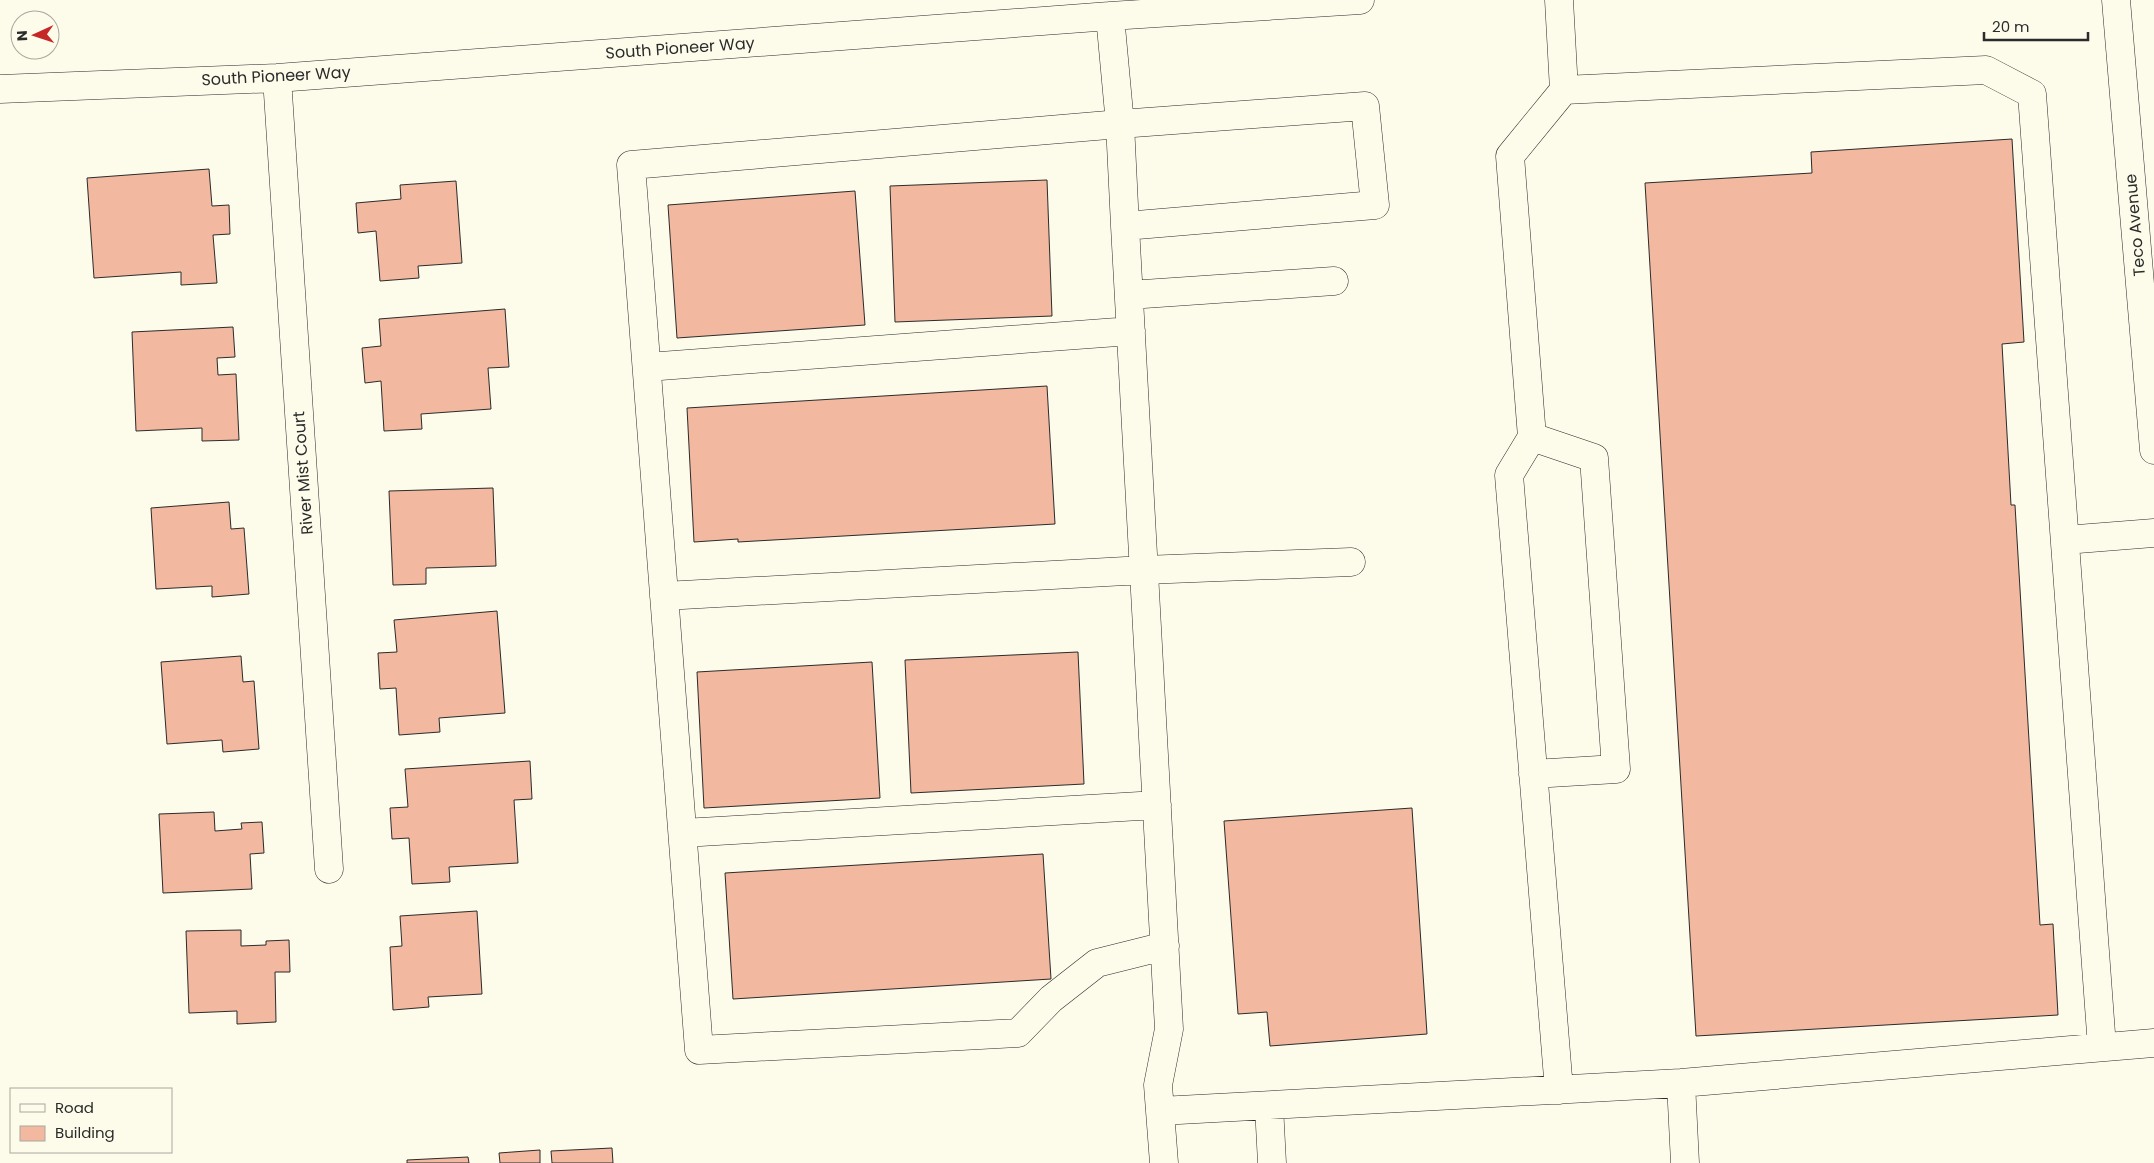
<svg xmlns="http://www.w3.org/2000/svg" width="2154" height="1163" viewBox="0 0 2154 1163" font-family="Poppins,sans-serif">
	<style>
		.building { fill: #f2b8a0; stroke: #2b2b2b }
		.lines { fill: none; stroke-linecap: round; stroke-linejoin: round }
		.minor-casing { stroke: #2b2b2b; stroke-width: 29 }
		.minor { stroke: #fdfbea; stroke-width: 28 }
		.labels { text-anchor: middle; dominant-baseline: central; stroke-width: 4; stroke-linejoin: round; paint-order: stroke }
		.street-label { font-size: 16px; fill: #2b2b2b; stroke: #fdfbea }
	</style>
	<rect width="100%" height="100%" fill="#fdfbea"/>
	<path class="building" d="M2012,139L2024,342L2002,344L2011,505H2015L2040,925L2053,924L2058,1015L1696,1036L1645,183L1812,173L1811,152Z
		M209,169L212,206L229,205L230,234L213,235L217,283L181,285V272L94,278L87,178Z
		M1047,180L1052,316L895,322L890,186Z
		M456,181L462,263L418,266L419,278L380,281L376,231L358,233L356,203L401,199L400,185Z
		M855,191L865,325L677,338L668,205Z
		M505,309L509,367L488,368L491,409L421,414L422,429L384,431L381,381L365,383L362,348L381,346L379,319Z
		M233,327L235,357L217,358L218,375L236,374L239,440L202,441V428L136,431L132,332Z
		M1047,386L1055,524L738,542V539L694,542L687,408Z
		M493,488L496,566L426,568V584L393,585L389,491Z
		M229,502L231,529L244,528L249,594L212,597V586L156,589L151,508Z
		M497,611L505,713L439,718L440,732L399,735L396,688L380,689L378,653L397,652L394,620Z
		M1078,652L1084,784L911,793L905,660Z
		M241,656L243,682L254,681L259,749L223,752L222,740L167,744L161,662Z
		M872,662L880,798L704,808L697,672Z
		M530,761L532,799L514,800L518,863L449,867L450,882L412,884L409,838L392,839L390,808L408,807L405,769Z
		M1412,808L1427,1034L1270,1046L1267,1012L1238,1014L1224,821Z
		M214,812L215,831L242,829L241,823L262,822L264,853L250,854L252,889L163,893L159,814Z
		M1043,854L1051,979L733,999L725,873Z
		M477,911L482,994L428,997L429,1007L393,1010L390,947L402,946L400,916Z
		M241,930V946L266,945V941L289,940L290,972H275L276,1022L237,1024V1011L189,1013L186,931Z
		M612,1148L613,1163H552L551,1151Z
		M540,1150V1163H500L499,1153Z
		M468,1157L469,1163H407V1160Z"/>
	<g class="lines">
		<g class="minor-casing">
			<path id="minor" d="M1559,0L1564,90
				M2116,0L2154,450
				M1110,16L1120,124L631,165L699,1050L1018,1033L1051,999L1097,963L1165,946
				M277,78L329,869
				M0,89L277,78L1110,16L1360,0
				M1125,226L1375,205L1365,106L1120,124L1125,226L1169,1029L1158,1085L1164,1163
				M1129,295L1334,281
				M647,367L1131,331
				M1532,437L1594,458L1616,769L1533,774
				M2065,540L2154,533
				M664,596L1144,570L1351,562
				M683,833L1157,805
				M1681,1083L1685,1163
				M1559,1090L1509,475L1532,437L1510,156L1564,90L1986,70L2032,94L2102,1047
				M1269,1106L1272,1163
				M1160,1111L1681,1083L2154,1043"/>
		</g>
		<use href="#minor" class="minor"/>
	</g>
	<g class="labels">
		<g class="street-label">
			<text transform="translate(680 48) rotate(-4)">South Pioneer Way</text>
			<text transform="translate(276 76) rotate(-3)">South Pioneer Way</text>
			<text transform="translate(2135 225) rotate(-95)">Teco Avenue</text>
			<text transform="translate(303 473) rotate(-94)">River Mist Court</text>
		</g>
	</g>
	<rect x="10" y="1088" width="162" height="65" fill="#fdfbea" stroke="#a9a89e"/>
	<rect x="20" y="1104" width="25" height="8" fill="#fdfbea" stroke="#a9a89e"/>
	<text x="55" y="1113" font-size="15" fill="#2b2b2b">Road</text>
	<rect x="20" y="1126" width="25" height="15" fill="#f2b8a0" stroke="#a9a89e"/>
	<text x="55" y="1138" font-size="15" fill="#2b2b2b">Building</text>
	<g transform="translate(35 35) rotate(267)"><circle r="24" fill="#fdfbea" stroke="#a9a89e"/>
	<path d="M0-4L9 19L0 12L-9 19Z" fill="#c62828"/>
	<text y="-8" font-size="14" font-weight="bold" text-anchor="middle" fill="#2b2b2b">N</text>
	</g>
	<path d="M1984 32v8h104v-8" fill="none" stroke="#2b2b2b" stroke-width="2.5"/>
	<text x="1992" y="32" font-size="15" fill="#2b2b2b" stroke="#fdfbea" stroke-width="4" paint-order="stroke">20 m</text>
</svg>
